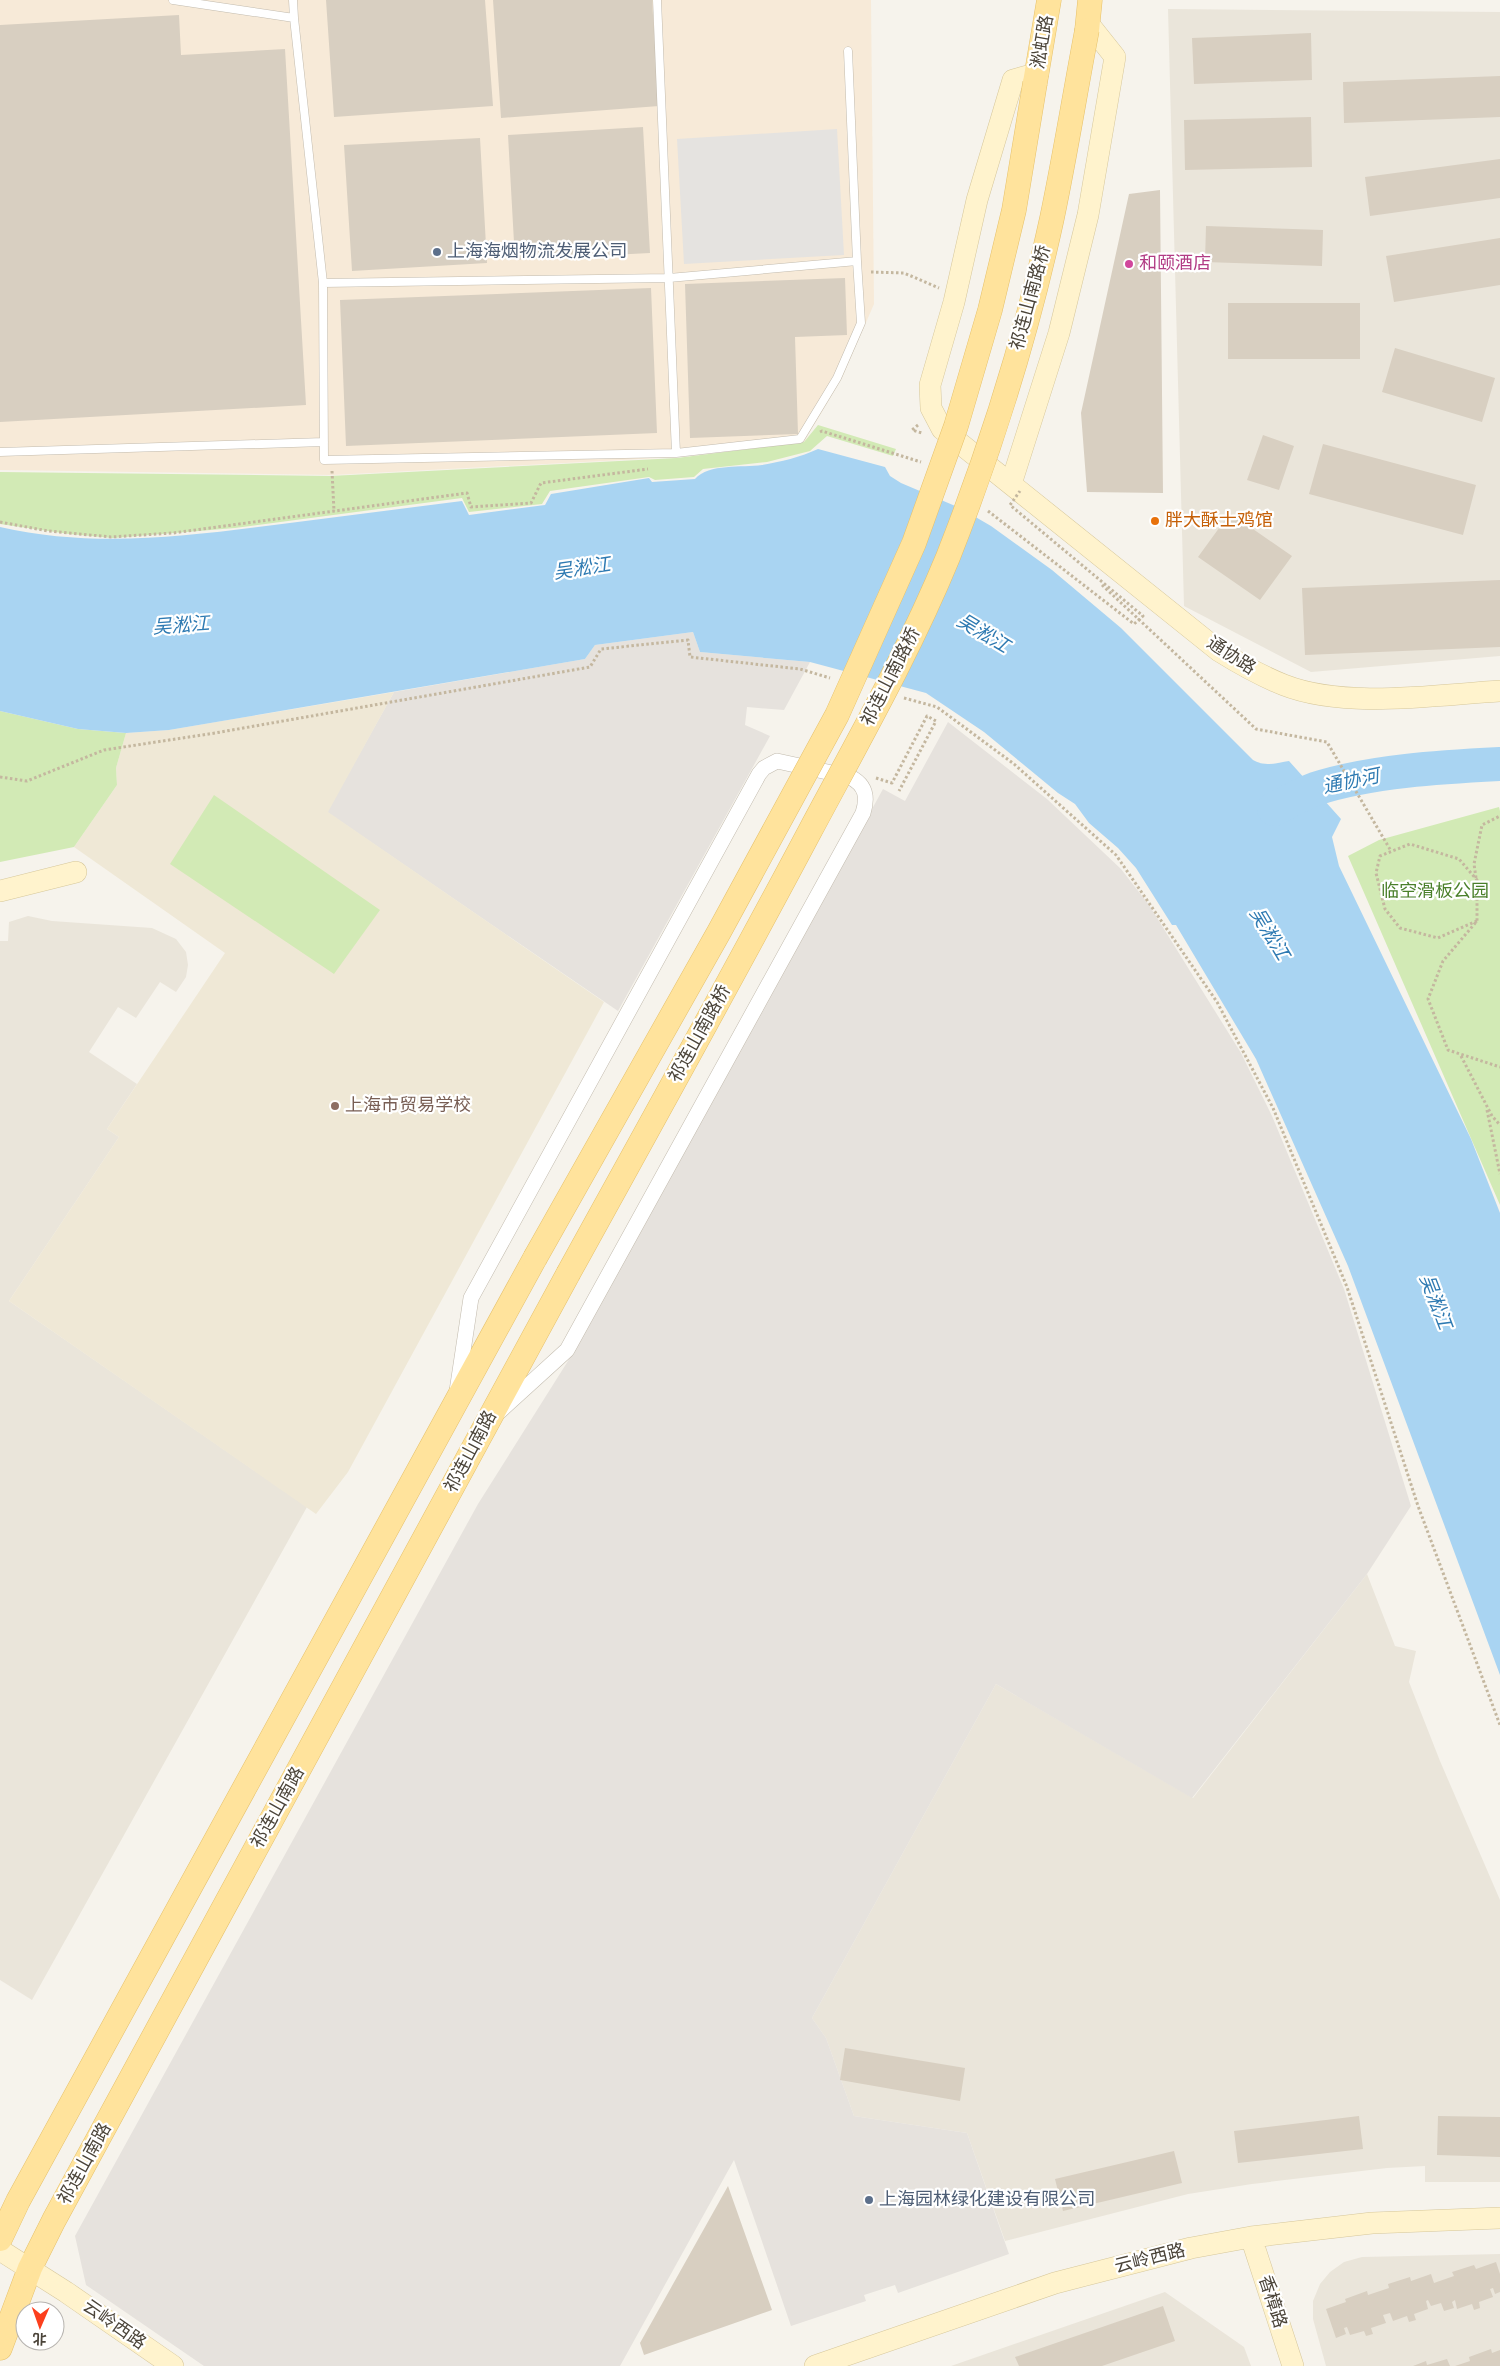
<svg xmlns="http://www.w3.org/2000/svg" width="1500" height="2366" viewBox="0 0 1500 2366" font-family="'Alegreya Sans','Noto Sans SC',sans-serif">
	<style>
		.residential { fill: #eae5da }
		.commercial { fill: #f7ead8 }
		.industrial { fill: #e6e2dd }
		.education { fill: #efe8d6 }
		.green { fill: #d2eab5 }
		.parking { fill: #e5e3e0 }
		.water { fill: #a9d4f2 }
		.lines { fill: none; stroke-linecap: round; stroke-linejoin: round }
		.river { stroke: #a9d4f2; stroke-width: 34 }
		.building { fill: #d8cfc1 }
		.lane-casing { stroke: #c2bbae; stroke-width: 9 }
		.street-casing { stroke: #c2bbae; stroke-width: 16 }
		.secondary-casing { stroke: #d6c79b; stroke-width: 22 }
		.primary-casing { stroke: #e6c16a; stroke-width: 25 }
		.path { stroke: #c4b79f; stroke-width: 3; stroke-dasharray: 2.5 2.5; stroke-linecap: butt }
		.lane { stroke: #fff; stroke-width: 8 }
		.street { stroke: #fff; stroke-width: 15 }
		.secondary { stroke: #fff3cd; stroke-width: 21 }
		.primary { stroke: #ffe39c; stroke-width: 24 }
		.primary-bridge-casing { stroke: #e6c16a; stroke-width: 25; stroke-linecap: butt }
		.path-bridge { stroke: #c4b79f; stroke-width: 3; stroke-dasharray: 2.5 2.5; stroke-linecap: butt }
		.primary-bridge { stroke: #ffe39c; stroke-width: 24 }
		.service-dot { fill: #5c6f8a; stroke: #fff; stroke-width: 2 }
		.hotel-dot { fill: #d1479c; stroke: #fff; stroke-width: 2 }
		.food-dot { fill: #e8710a; stroke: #fff; stroke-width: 2 }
		.education-dot { fill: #8d6e63; stroke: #fff; stroke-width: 2 }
		.labels { text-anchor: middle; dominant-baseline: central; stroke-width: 4.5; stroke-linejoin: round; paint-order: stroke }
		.street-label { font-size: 18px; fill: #4b4439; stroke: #fff }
		.service-label { font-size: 18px; fill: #4e5e75; stroke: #fff; text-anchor: start }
		.hotel-label { font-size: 18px; fill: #b23c85; stroke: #fff; text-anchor: start }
		.food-label { font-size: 18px; fill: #c56008; stroke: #fff; text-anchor: start }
		.park-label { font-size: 18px; fill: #4a7f2a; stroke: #fff }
		.education-label { font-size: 18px; fill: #785e54; stroke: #fff; text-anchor: start }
		.water-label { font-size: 19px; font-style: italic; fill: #2e7ab2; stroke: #fff }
	</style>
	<rect width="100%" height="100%" fill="#f6f3ec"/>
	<path class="residential" d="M1168,9L1500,12V656L1311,672L1184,606Z
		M28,916L52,921L152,928L176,939L186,952L188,965L186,977L176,992L160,982L136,1018L118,1007L89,1052L137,1084L107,1129L119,1137L9,1301L307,1507L32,2000L0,1980V941H8L9,922Z
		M1367,1574L1395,1646L1416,1651L1409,1682L1440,1761L1500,1900V2182H1425V2166L1387,2168L1252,2184L1188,2194L1005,2241L967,2133L854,2116L826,2038L812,2018L996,1684L1193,1798Z
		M1500,2254V2366H1326L1313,2319V2301L1320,2284L1330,2272L1344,2262L1362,2257Z
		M1165,2292L1244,2347L1251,2366H951Z"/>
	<path class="commercial" d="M0,0H871L874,304L842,378L804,442L679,457L333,475L0,470Z"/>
	<path class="industrial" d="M693,632L700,652L810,662L784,710L747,707L745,725L770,736L618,1011L327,812L394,692L585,659L595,645Z
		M948,722L1047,799L1121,869L1149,905L1241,1053L1272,1116L1344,1289L1411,1506L1367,1574L1192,1798L996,1684L812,2018L826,2038L854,2116L967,2133L1009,2254L898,2293L895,2285L864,2295L866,2301L791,2326L734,2160L620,2366H204L86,2285L75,2236L478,1504L573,1353L883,789L905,801Z"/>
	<path class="education" d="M394,692L328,812L604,1002L348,1472L316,1514L9,1301L119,1137L107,1129L225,953L74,847L117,785L116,768L126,733L169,730Z"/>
	<path class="green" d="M818,425L896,449L893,456L827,436L810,451L767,462L703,469L694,477L655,480L649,477L550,491L542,504L469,512L462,498L235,528L113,538L69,534L0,524V472L330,476L677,458L804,442Z
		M0,711L78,729L126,733L116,768L117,785L74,847L0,862Z
		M214,795L380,910L334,974L170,864Z
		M1499,807L1500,811V1205L1348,856L1379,840Z"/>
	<path class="parking" d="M837,129L844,255L684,264L677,139Z"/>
	<path class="water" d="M818,449L885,467L890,476L901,483L960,508L991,526L1052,570L1121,628L1253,760C1264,767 1277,763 1289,761L1341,819L1332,837L1339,866L1471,1139L1500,1213V1675L1348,1266L1256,1059L1176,925H1172L1136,868L1118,848L1089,823L1075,804L1058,793L984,732L926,693L810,662L700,652L693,632L595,645L585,659L169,730L126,733L78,729L0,711V527C93,548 181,537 274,525C337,517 399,509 462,501L469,515L545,505L551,494L649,478L652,482L695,479C709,463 742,468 762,465C780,462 801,457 818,449Z"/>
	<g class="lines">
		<path class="river" d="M1274,809C1287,803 1301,794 1315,789C1370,771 1442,767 1500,764"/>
	</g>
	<path class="building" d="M326,0H485L493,106L334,117Z
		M493,0H652L659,106L501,118Z
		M179,15L181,55L285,49L306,405L0,422V25Z
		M1311,33L1312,80L1194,84L1192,38Z
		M1500,76V117L1344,123L1343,82Z
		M1311,117L1312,167L1185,170L1184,120Z
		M643,127L650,253L515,260L508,135Z
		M480,138L487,263L352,271L344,145Z
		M1500,159V198L1370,216L1365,177Z
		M1160,190L1163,493L1087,492L1081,413L1129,194Z
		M1206,226L1323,230L1322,266L1205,262Z
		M1500,238V285L1394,302L1386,256Z
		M845,278L847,335L795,337L798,434L690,438L685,284Z
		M651,288L657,433L346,446L340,300Z
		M1228,303H1360V359H1228Z
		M1395,348L1495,378L1482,422L1382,392Z
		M1263,435L1294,446L1279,490L1247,480Z
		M1323,444L1476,485L1463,535L1309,494Z
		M1230,513L1292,556L1260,600L1198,557Z
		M1500,580V647L1305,655L1302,588Z
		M845,2048L965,2068L960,2101L840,2080Z
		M1359,2116L1363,2149L1238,2163L1234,2131Z
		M1438,2116L1500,2117V2157L1437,2155Z
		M1174,2151L1182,2183L1063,2211L1055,2179Z
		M728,2186L772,2310L644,2355L640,2343Z
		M1496,2262L1500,2274V2292L1495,2294L1493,2288L1490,2289L1493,2297L1479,2302L1480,2308L1474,2310L1472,2304L1457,2309L1455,2300L1452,2302L1454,2308L1444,2311L1441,2303L1431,2306L1428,2300L1426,2301L1428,2309L1414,2314L1416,2320L1409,2322L1407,2316L1393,2321L1390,2313L1383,2315L1386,2323L1371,2328L1373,2334L1366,2336L1364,2331L1350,2335L1347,2327L1344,2328L1346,2334L1336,2338L1326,2309L1346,2302L1345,2299L1367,2291L1368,2295L1389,2288L1388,2284L1410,2277L1411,2281L1431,2274L1434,2283L1454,2276L1452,2272L1474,2265L1476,2269Z
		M1163,2306L1175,2341L1102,2366H1019L1015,2357Z
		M1491,2349L1492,2353L1500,2350V2366H1455L1470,2361L1469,2357Z
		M1447,2359L1450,2366H1413L1426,2361L1427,2365Z"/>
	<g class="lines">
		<g class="lane-casing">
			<path id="lane" d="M173,0L294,18L323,283
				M293,0L294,18
				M657,0L676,453L324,460L323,283L669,278L857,261L848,51
				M0,452L324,442
				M676,453L800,439L837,378L861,323L857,261"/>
		</g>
		<g class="street-casing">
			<path id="street" d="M457,1391L471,1298L759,774L764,768L777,761L850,777C866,785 868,797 863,813L567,1350L500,1411"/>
		</g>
		<g class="secondary-casing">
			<path id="secondary" d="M1038,73L1013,80L977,200L954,302L930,385L931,408L942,429L1219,651C1240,664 1261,676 1284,685C1345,709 1435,695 1500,691
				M1011,484L1059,333L1088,215L1115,57L1088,23
				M0,891L76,872
				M1251,2237L1293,2366
				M0,2250L66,2292L173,2366
				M815,2366L1055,2283L1191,2248L1251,2237L1372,2223L1500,2218"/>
		</g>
		<g class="primary-casing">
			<path id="primary" d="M1087,30L1090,0
				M1035,83L1049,0
				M0,2239L18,2201L535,1258
				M0,2348L30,2268L54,2220L568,1274"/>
		</g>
		<path class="path" d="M871,272L904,273L939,288
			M918,425L912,430L922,433
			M820,432L822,431L921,462
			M332,471L334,511
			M0,522L48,531L111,537L173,533L467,493L471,507L531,503L541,483L648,469
			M1102,585L1256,729L1327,742L1391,851
			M904,698L937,707L1014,764L1116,855L1217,1002L1273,1108L1347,1287L1418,1506L1500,1725
			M0,777L27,781L104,750L215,733L590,667L601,649L688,640L690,657L800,669L830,678
			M876,778L892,783L927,716L936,721L899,791
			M1476,878L1474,864L1482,825L1500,816
			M1477,921L1438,938L1400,928L1385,909L1376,873L1380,856L1410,844L1459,859L1477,880V921L1443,961L1428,999L1448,1050L1500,1067
			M1461,1056L1492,1116L1500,1125
			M1487,1110L1500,1174"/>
		<use href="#lane" class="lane"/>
		<use href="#street" class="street"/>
		<use href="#secondary" class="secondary"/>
		<use href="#primary" class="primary"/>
		<g class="primary-bridge-casing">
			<path id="primary-bridge" d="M535,1258L719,932L837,715L914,543L956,426L990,310L1014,210L1035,83
				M568,1274C649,1127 731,980 810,831C858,741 909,652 948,557C991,448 1027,333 1052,218C1065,156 1075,93 1087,30"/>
		</g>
		<path class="path-bridge" d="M988,511L1134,624L1143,616L1010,505L1020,491"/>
		<use href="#primary-bridge" class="primary-bridge"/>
	</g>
	<g class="service-dot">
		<circle cx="437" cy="252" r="5"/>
		<circle cx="869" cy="2200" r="5"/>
	</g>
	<circle class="hotel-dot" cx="1129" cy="264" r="5"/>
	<circle class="food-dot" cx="1155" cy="521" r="5"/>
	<circle class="education-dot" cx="335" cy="1106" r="5"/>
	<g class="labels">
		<g class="street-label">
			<text transform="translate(1043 42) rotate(-80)">淞虹路</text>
			<text transform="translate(1031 298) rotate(-75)">祁连山南路桥</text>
			<text transform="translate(1231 656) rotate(33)">通协路</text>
			<text transform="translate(891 677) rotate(-63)">祁连山南路桥</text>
			<text transform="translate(700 1034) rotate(-61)">祁连山南路桥</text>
			<text transform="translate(471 1452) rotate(-62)">祁连山南路</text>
			<text transform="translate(278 1808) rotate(-61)">祁连山南路</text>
			<text transform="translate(85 2164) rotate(-61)">祁连山南路</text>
			<text transform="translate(1150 2259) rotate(-14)">云岭西路</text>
			<text transform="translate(1272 2302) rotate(72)">香樟路</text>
			<text transform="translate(114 2325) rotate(35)">云岭西路</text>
		</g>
		<g class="service-label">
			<text x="447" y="252">上海海烟物流发展公司</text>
			<text x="879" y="2200">上海园林绿化建设有限公司</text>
		</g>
		<g class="hotel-label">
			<text x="1139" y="264">和颐酒店</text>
		</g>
		<g class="food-label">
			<text x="1165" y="521">胖大酥士鸡馆</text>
		</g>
		<g class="park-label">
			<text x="1435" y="892">临空滑板公园</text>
		</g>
		<g class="education-label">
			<text x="345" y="1106">上海市贸易学校</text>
		</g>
		<g class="water-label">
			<text transform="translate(582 569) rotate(-8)">吴淞江</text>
			<text transform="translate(181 626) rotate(-4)">吴淞江</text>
			<text transform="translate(983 634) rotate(31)">吴淞江</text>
			<text transform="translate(1351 782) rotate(-12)">通协河</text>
			<text transform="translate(1269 934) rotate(59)">吴淞江</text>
			<text transform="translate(1435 1302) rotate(69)">吴淞江</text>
		</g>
	</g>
	<g transform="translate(40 2326) rotate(182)"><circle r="24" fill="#ffffff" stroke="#b7b4b0"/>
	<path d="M0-4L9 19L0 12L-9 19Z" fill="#fc3f1d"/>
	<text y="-8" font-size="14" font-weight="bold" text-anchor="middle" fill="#4b4439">北</text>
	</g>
</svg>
